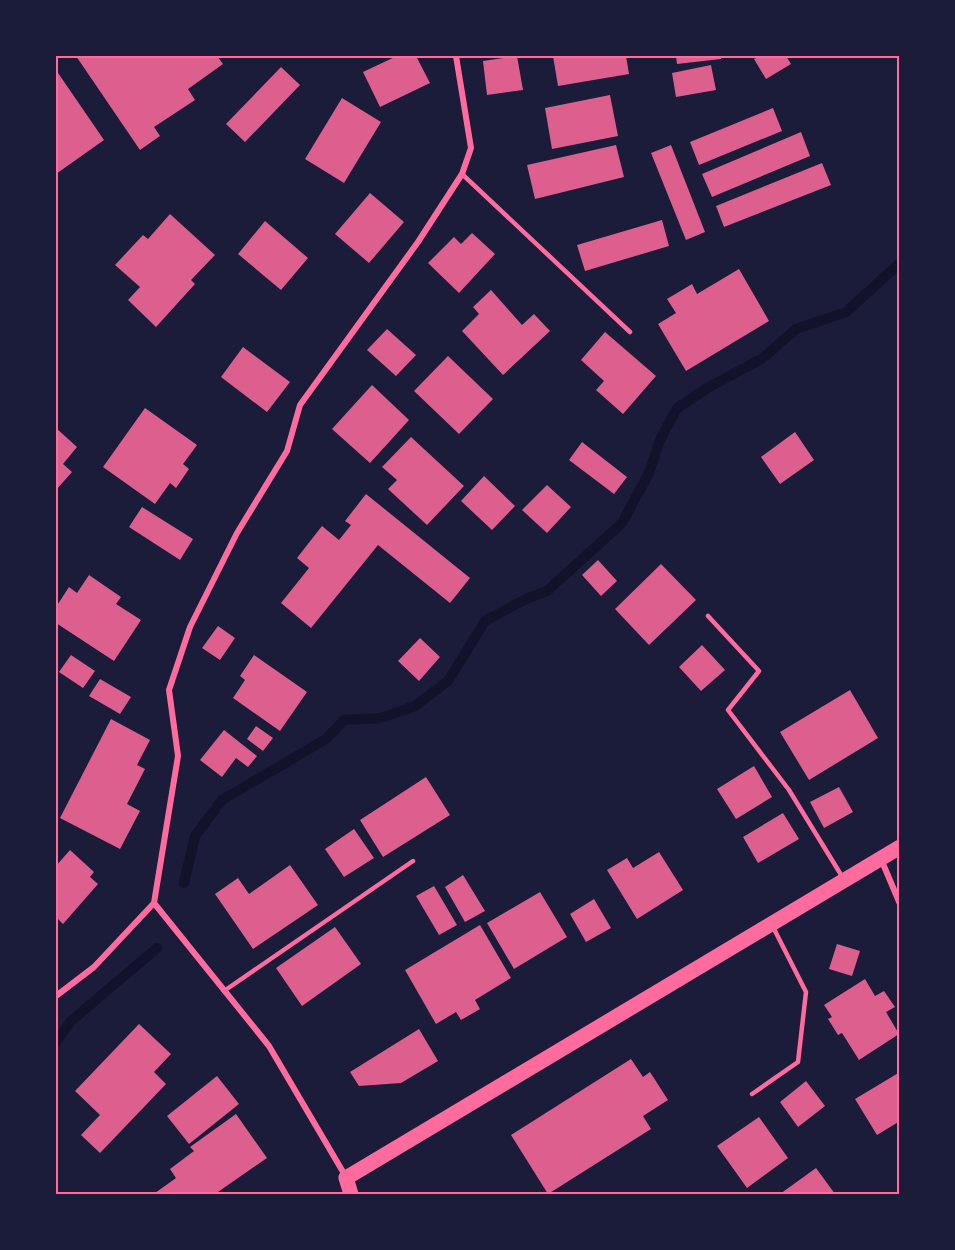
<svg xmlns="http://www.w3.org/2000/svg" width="955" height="1250" viewBox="0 0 955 1250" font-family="'Sofia Sans Condensed',sans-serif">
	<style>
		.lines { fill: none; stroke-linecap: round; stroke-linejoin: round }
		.stream { stroke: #12122b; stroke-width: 10 }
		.building { fill: #dd5f8e }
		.service { stroke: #ff6b9d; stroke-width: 4.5 }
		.minor { stroke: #ff6b9d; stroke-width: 6 }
		.primary { stroke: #ff6b9d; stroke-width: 15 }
		.neatline { fill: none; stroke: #ff6b9d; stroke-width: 2 }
	</style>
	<rect width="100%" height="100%" fill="#1b1b3a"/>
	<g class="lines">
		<path class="stream" d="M184,883L195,836L222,800L326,739L344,720L381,718L415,706L448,681L485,621L526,599L547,591L622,523L649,473L660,440L677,408L709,387L763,358L796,329L846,312L900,263
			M56,1042L70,1022L157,948"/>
	</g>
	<path class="building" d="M76,56H217L223,64L188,89L195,100L154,127L160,136L140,150Z
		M397,56H416L430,83L380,107L363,72Z
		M517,56L523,90L487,95L483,61Z
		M553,56H626L629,74L558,86Z
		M676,56H721V59L677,64Z
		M760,56H786L791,64L766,79L754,59Z
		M711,65L716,90L676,97L672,73Z
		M281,67L300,85L245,142L226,124Z
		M56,70L104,140L56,174Z
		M610,95L618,136L552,149L545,108Z
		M342,98L381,122L344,183L305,159Z
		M773,108L782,131L699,165L690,142Z
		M801,132L810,156L712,197L702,174Z
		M616,145L624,177L535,199L527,165Z
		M671,145L705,232L686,240L651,153Z
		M822,163L831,185L724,227L716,206Z
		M370,193L404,222L369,263L335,234Z
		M170,214L215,255L191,280L195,284L156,327L128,300L140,287L115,265L143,235L148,239Z
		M662,220L669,246L585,271L577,245Z
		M265,221L308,258L281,290L238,254Z
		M472,233L495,254L459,293L428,263L454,237L461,244Z
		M739,269L769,321L686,371L658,324L676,313L667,299L692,284L697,294Z
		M491,290L522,325L534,314L550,331L503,375L462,331L479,314L473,307Z
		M387,329L416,355L396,376L367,350Z
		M605,332L656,376L623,414L596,390L604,381L581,360Z
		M243,347L290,382L267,412L221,377Z
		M448,356L493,399L459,434L414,391Z
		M372,385L409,420L370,463L332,429Z
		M145,408L197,445L183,464L189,469L176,488L170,483L155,504L103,467Z
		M56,428L77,447L63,464L72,472L56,490Z
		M795,432L814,460L780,484L761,457Z
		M411,437L464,486L427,525L388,489L397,480L382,467Z
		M582,442L627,477L614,494L569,460Z
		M484,476L515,506L492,530L461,501Z
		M547,485L571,507L547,533L522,510Z
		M366,494L470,578L450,603L378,545L311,628L281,603L309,568L297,558L322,526L339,540L351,525L345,521Z
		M142,507L193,539L180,560L129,527Z
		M598,560L617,581L601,596L582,575Z
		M661,564L696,600L649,645L615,609Z
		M89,575L121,597L116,604L141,620L114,661L56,623V607L69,587L77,593Z
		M218,626L235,638L220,660L202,648Z
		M420,638L440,657L419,681L398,661Z
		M702,645L725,670L701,691L679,667Z
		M71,655L95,671L83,688L59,672Z
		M254,655L307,692L280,731L233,698L245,680L240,676Z
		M100,679L131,697L120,714L89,696Z
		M850,690L878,738L809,780L780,732Z
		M111,719L150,740L137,765L145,769L127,804L140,811L120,849L60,818Z
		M256,726L273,738L263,751L247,739Z
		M224,730L257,756L248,767L236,758L222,777L200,760Z
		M754,766L772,797L736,819L717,789Z
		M426,777L450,815L383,857L360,820Z
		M839,787L853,812L824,828L810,802Z
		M783,813L799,839L758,863L743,837Z
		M354,829L374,858L344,877L325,849Z
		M70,850L94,872L90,877L98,884L63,924L56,917V866Z
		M659,852L683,890L637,919L607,870L627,858L633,868Z
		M290,865L318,905L253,949L215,894L238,878L249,894Z
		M463,875L485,911L465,922L445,887Z
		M434,886L457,925L439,935L416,896Z
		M540,892L567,937L514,969L487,923Z
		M594,899L611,928L586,942L570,914Z
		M480,925L511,978L475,1000L480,1009L461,1020L456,1012L436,1024L405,970Z
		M335,927L361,964L302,1006L276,968Z
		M837,944L860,951L852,976L829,969Z
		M865,979L875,996L884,991L895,1007L886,1012L899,1034L859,1060L842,1033L838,1035L828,1019L832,1017L824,1005Z
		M139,1024L171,1054L154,1072L166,1084L100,1153L81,1135L100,1115L75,1091Z
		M419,1029L438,1061L401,1083L359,1086L350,1072Z
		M631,1059L643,1077L650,1072L668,1100L643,1116L651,1129L548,1194L511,1135Z
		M900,1072V1121L877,1135L855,1099Z
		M217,1076L239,1104L189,1144L167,1116Z
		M806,1081L825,1106L798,1127L780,1102Z
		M236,1114L267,1158L215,1194H157L155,1193L176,1178L170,1169L194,1151L190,1147Z
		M759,1117L788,1158L747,1188L717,1146Z
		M816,1168L835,1194H780Z"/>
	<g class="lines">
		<path class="service" d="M462,174L630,332
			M708,616L759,671L728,710L789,790L843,878
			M224,991L413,861
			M752,1094L798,1062L806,992L772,925"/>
		<path class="minor" d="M881,859L900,904
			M154,903L269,1046L346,1177
			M56,996L94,967L154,903L178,756L169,690L190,627L237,533L287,451L300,405L418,242L462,174L471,148L456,56"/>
		<path class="primary" d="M351,1194L346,1178L900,847"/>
	</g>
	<rect width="955" height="1250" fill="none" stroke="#1b1b3a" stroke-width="114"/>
	<rect x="57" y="57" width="841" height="1136" class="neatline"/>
</svg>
